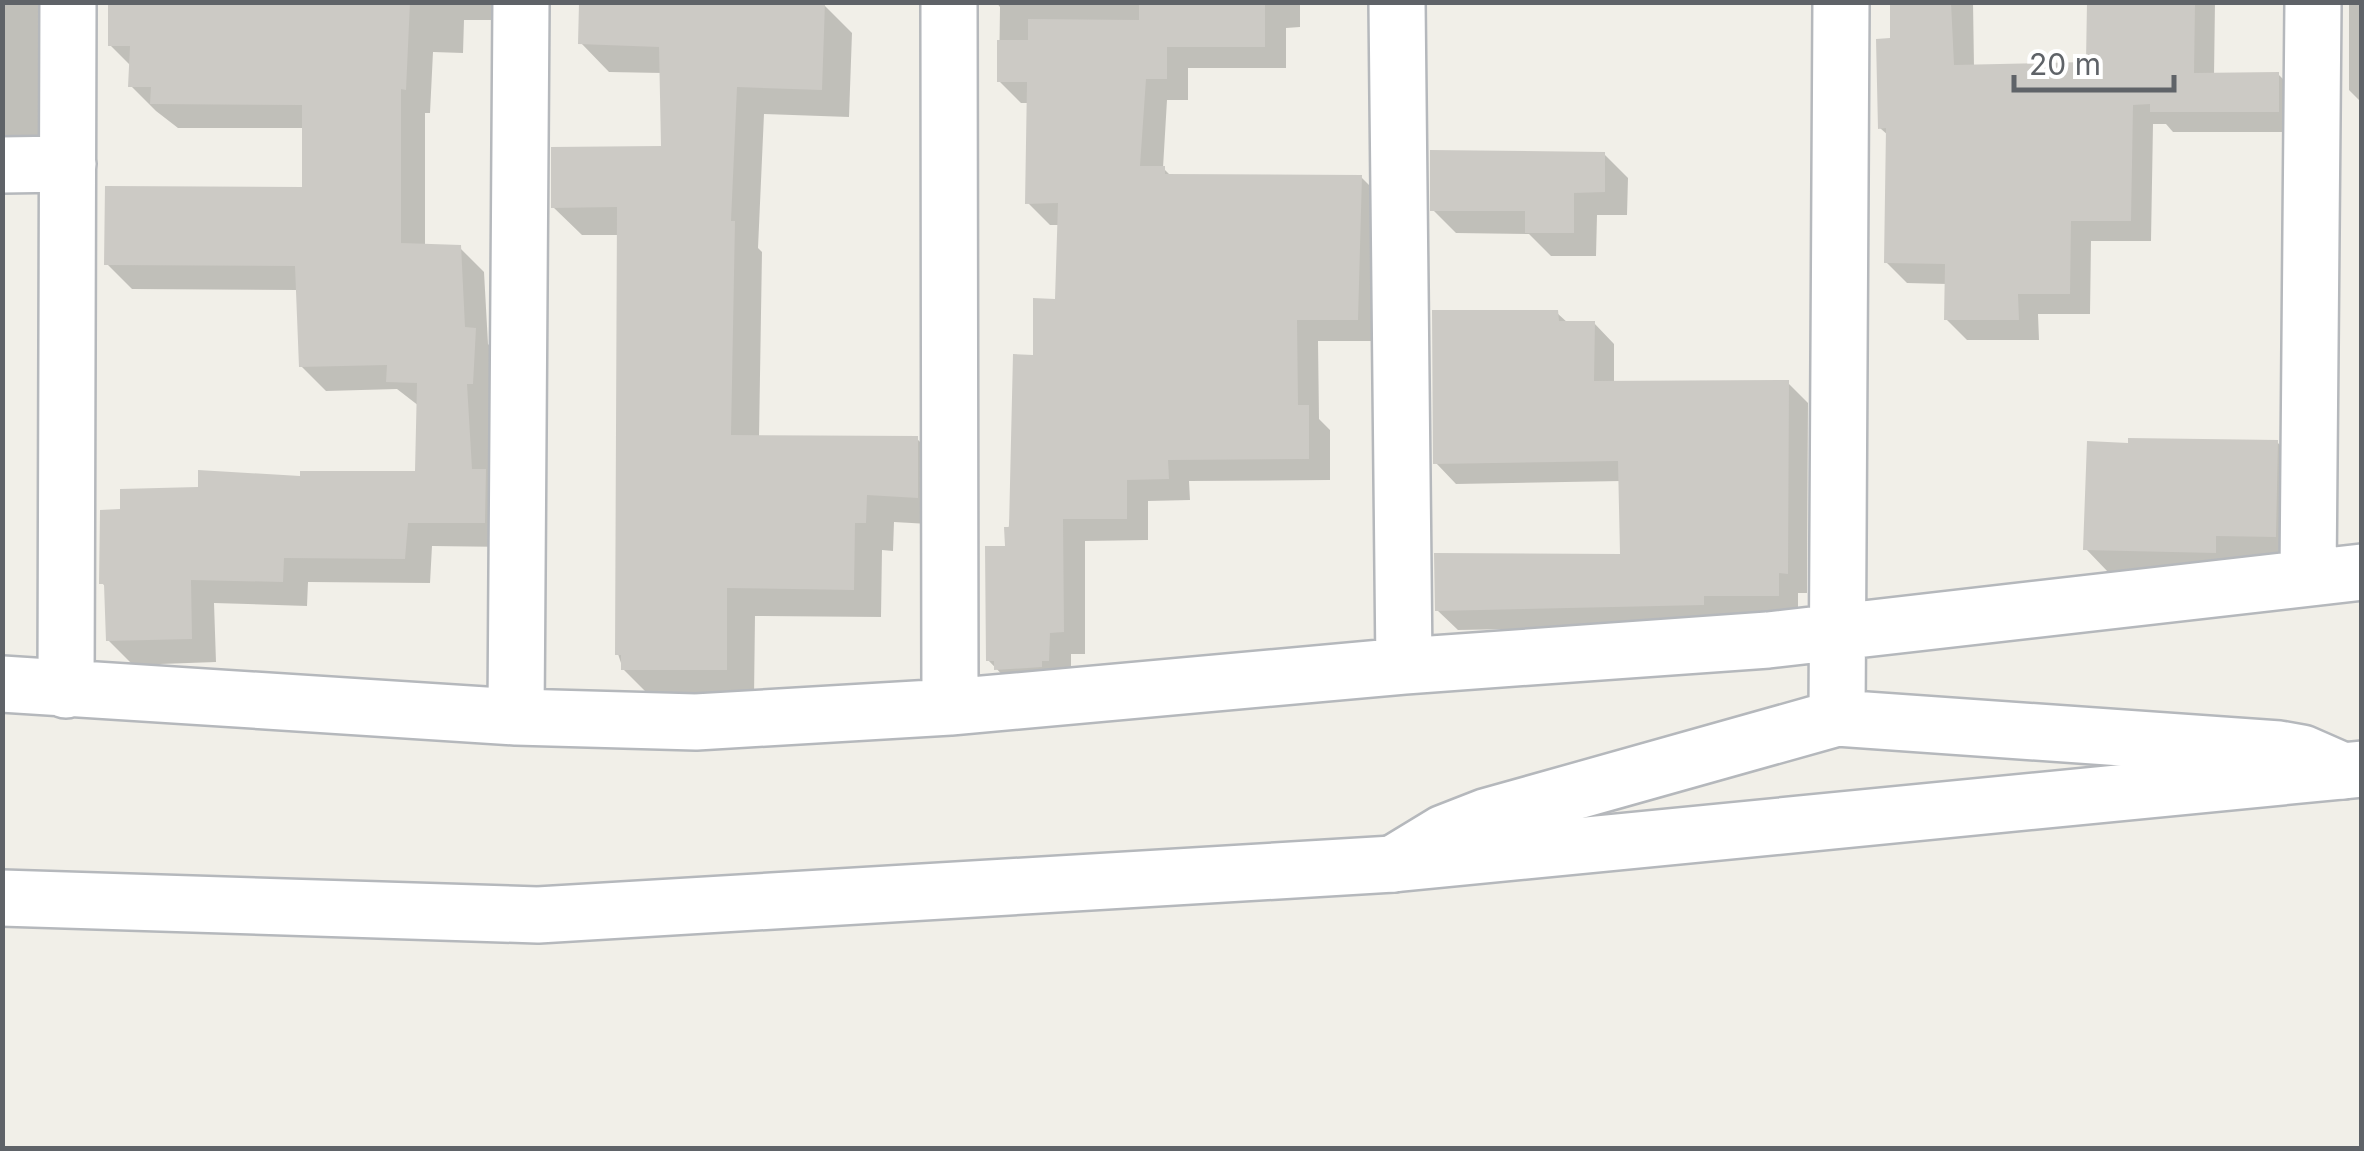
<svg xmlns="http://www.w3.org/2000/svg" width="2364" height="1151" viewBox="0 0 2364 1151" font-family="Inter,sans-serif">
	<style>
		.shadow { fill: #0003 }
		.building { fill: #cccac5 }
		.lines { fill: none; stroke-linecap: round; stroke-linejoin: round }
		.minor-casing { stroke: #b5b8bc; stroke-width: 60 }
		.tertiary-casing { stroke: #b5b8bc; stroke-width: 60 }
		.minor { stroke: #fff; stroke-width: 55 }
		.tertiary { stroke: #fff; stroke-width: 55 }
	</style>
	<rect width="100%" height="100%" fill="#f1efe8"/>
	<path class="shadow" d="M2,2H74L54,157H2Z
		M110,2H515V20H464L463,53L433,52L430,113H425V246L459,247L484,272L488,344L499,355L497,408H490L495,481L509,547L432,546L430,583L308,582L307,606L214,603L216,662L133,665L108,640L107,588L102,583L122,512L200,490L417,474L419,406L397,389L326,391L301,366L298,290L132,289L107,264L305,189L304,128H178L156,111L131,86V66L110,45Z
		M577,2L824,5L852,33L849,117L764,114L758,248L762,252L759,438L917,439L946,467V525L894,522L893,551L882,550L881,617L755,616L754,697L652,698L623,669L618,654L619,235H582L553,207L663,149L662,73L609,72L581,43V7Z
		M996,2H1300V27L1286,28V68H1188V100H1167L1163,168L1171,176L1361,177L1383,199L1379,341H1318L1319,419L1330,430V480L1189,481L1190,500L1148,501V540L1085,541V654H1071V682L1018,691L988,660L1035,358L1058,301L1060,225H1050L1028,203L1029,103H1021L999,81L1000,7Z
		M1892,2H1973L1974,67L2089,65V2H2215L2214,76L2278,74L2299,95V132H2173L2166,124H2153L2151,241H2091L2090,314H2038L2039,340H1967L1946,319L1947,284L1907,283L1886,262L1889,136L1880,128L1892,41Z
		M2349,2H2362V103L2349,90Z
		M1604,154L1628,178L1627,215H1597L1596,256H1551L1529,234L1456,233L1433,210Z
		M1557,313L1568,323H1594L1614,344V383H1788L1808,403L1807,593H1798V615H1723V625L1458,630L1437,610L1622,557L1621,481L1456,484L1436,463Z
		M2277,442L2300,466L2299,559L2238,575L2109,573L2086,549Z"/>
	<path class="building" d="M108,2H410L406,90L401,89V243L461,245L465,327L476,328L473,384H467L472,469H486L485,523H408L405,559L284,558L283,582L191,580L192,639L106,641L104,584H99L100,510L120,509V489L198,487V470L300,476V471H415L417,383L386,382L387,365L299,367L295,266L104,265L105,186L302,187V105L150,104L151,87H128L130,46H108Z
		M825,2L822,90L737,87L731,221H735L731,435L918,436V498L867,495L866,523H855L854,590L727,588V670H621V655H615L617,207L551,208V147L661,146L659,47L578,44L579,3Z
		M1139,2H1265V47H1167V79H1146L1140,166H1165V174L1362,175L1358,320H1297L1298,405H1309V459L1168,460L1169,479L1127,480V519H1063L1064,632L1050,633L1049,661H1042V667L994,670V661H986L985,546H1005L1004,527H1009L1013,354L1033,355V298L1055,299L1058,203L1025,204L1027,82H997V40H1028V19L1139,20Z
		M1890,2H1951L1954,65L2086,62L2087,2L2195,5L2194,73L2279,72V112H2150V104L2133,105L2131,221H2071L2070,294H2018L2019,320H1944L1945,264L1884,263L1886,128L1878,129L1876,39L1890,38Z
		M1430,150L1605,152V192L1574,193V233H1525V211H1430Z
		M1432,310H1558L1559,321H1595L1594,381L1789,380L1788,574L1779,573V596H1704V605L1435,611L1434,553L1620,554L1618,461L1433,464Z
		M2128,438L2278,440L2276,537L2216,536V553L2083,550L2087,441L2128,443Z"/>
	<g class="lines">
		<g class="minor-casing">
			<path id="minor" d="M949,2L950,707
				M1397,2L1404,666
				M2,165L68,164
				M2308,578L2313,2
				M2,684L516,717L696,722L950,707L1404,666L1768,640L2362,572
				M66,690L68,2
				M516,717L521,2
				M1837,718L1841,2
				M1393,864L1444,833L1485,817L1837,718L2279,749L2302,753L2343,771"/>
		</g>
		<g class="tertiary-casing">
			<path id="tertiary" d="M2,898L538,915L1393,864L2362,769"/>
		</g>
		<use href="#minor" class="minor"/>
		<use href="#tertiary" class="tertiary"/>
	</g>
	<rect width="2364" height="1151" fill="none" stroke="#5f6368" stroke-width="10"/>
	<path d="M2014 75v15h160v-15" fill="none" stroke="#5f6368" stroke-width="5"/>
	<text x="2029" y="75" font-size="30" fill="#5f6368" stroke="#ffffff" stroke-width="8" paint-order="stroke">20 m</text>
</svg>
